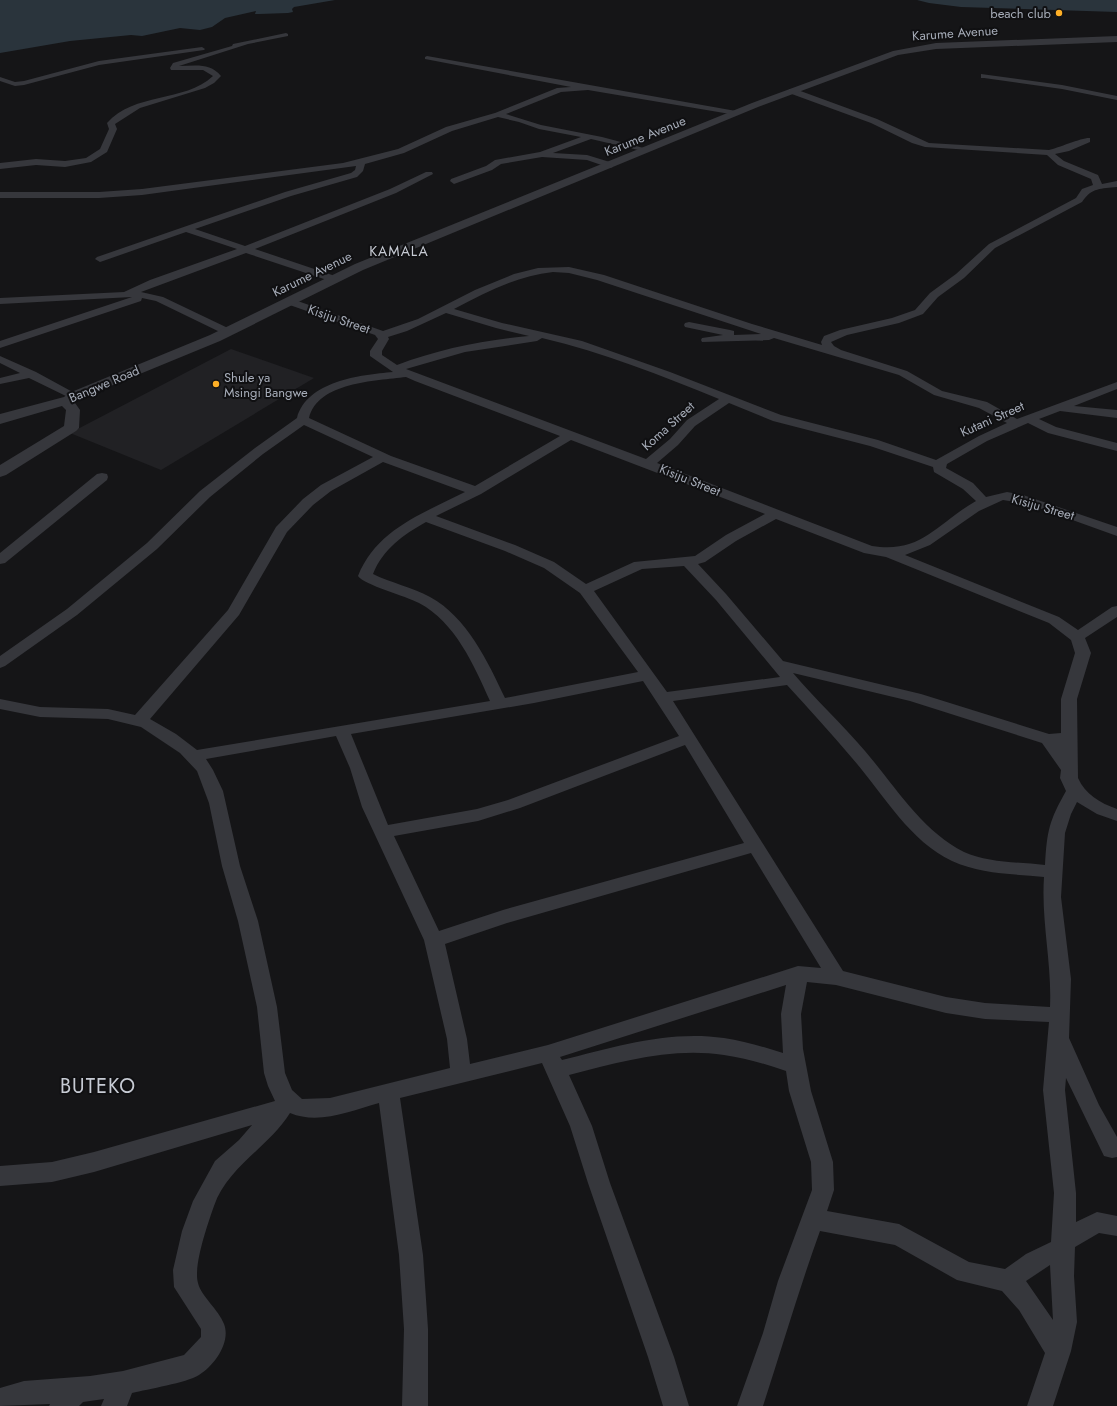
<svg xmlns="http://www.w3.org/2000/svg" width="1117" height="1406" viewBox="0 0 1117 1406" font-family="Jost,sans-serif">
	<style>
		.built { fill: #212124 }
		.water { fill: #2a343c }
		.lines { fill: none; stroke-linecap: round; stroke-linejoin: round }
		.minor { fill: #36373c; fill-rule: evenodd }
		.tertiary { fill: #36373c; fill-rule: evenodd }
		.poi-dot { fill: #feaf26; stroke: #101012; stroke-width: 1.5 }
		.labels { text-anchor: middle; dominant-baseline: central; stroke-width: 4; stroke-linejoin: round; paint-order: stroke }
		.far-poi-label { font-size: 13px; fill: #a6acb8; stroke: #101012; text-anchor: end }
		.far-street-label { font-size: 13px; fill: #a6acb8; stroke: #101012 }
		.far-neighbourhood-label { font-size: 14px; letter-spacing: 1px; fill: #c7cbd4; stroke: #101012 }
		.near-neighbourhood-label { font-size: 20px; letter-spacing: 1px; fill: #c7cbd4; stroke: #101012 }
	</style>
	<rect width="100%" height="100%" fill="#151517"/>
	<path class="built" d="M231,349L314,378L161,470L70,433Z"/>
	<path class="water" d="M0,0H335L294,7L292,9L293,12L288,13L259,14H255L256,11L225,18L212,27L200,30L180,28L142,36L131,35L70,41L0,53Z
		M917,0H1117V12L961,7L929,3Z"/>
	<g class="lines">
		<path class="minor" d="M286,33L288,34V36L248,44L179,66C194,66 210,62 221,76L214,83L205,88L140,108L115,124L117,129L107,152L91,162L65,167L36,165L0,169V163L36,159L65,161L86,158L100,149L109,129L107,123C134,92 184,103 213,76L203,70H171L170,68L173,63L232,46L233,44Z
			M202,47L205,49L204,50L99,65L24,85L15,86L0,81V77L15,82L24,81L99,61Z
			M427,56L736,111L740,113L736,115L588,90L561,92L506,114L541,125L602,137L651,150L647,152L591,139L553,153L587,155L613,163V167L610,168L587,160L542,157L501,164L492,170L454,184L450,181L451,179L486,166L495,160L540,152L581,137L539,129L519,122L498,117L452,131L404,153L365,164L363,171L357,177L291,196L195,229L245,246L390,189L426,172H432L433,174L396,193L255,249L338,277L339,279L338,281H330L246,253L141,292L163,297L230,329L231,331L230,333H222L156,301L142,298L141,301L0,348V341L132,297L0,304V298L124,292L150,280L237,249L186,232L103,261L100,262L95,259L97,257L285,192L351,173L355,170L356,166L142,195L99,198H0V192H99L142,189L343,163L398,149L446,127L495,113L557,88L571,87L425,59V57Z
			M981,74L1062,85L1117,96V100L1062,89L984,78H981Z
			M789,89H795L877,119L929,143L1049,150C1058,148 1083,137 1090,138V142L1069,151L1055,154L1064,161L1098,175L1102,184L1117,181V187C1101,189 1092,187 1082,202L995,248L964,278L938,297L923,314L899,323L847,335L831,342L834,346L841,350L907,371L942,391L987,402L1017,419L1117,382V389L1074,406L1117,410V418L1060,411L1039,419L1056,427L1117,443V451L1048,433L1028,423L987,441L947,464L946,468L973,483L986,497L1007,492L1023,495L1117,527V536L1028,504L1003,500L979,511L930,545L905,555L1059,617L1078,630L1112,607L1117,606V617L1085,638L1091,653L1077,699L1078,778C1085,794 1100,803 1117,809V821L1097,814L1077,802L1071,814L1065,833L1061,897L1071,979L1069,1038L1099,1105L1117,1137V1157L1112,1158L1104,1156L1066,1078L1065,1090L1076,1193V1222L1097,1212L1117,1216V1236L1099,1233L1075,1247L1074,1276L1077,1322L1071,1351L1053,1406H1027L1045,1353L1019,1310L1002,1291L957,1280L895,1245L820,1231C799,1289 782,1348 763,1406H737L763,1333L778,1281L812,1190L811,1162L789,1091L786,1071C766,1064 745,1058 724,1055C671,1047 620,1062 569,1075L592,1126L610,1183L674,1357L689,1406H663L648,1357L588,1183L570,1126L542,1063L400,1098L423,1255L428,1329V1406H402L404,1329L399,1255L379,1103C350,1111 319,1125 290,1113C269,1147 227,1167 214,1206C208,1223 193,1266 198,1283C201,1296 219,1310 224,1324C231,1342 215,1365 199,1375C186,1383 148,1389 132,1393L127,1406H101L104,1399L83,1402L79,1406H49L50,1404L0,1406V1388L24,1381L90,1376L123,1371L184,1355L201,1337V1329L174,1287L173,1270L182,1231L193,1201L215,1161L239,1140L252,1125L94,1172L52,1182L0,1186V1166L52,1162L94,1152L275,1101L268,1086L264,1073L257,1007L238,921L222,866L209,803L197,771L180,753L141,727L108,719L40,717L0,709V699L40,707L108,709L135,715L228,610L276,527L303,499L321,485L373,457L304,425L263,454L210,497L157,549L77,615L5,666L0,668V656L67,609L147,543L200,491L255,448L297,418C307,381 360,375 393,372L370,356V351L378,339L375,335L284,303L283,301L284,299H292L383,331L418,319L475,290L514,274L538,268L569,267L604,275L752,324L822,345L821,342L824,336L840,330L892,318L915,310L930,293L956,274L989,244L1076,198L1082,189L1093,185L1091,179L1058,165L1047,155L925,147L912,143L871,123L789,93ZM553,272L569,273L597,280L761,334L734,335V331L730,330L689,322L685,323L684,325L685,327L723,335L702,338L701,340L702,342L769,340L774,338L899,375L934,395L979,408L1007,423L979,436L936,460L878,440L781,415L670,372L582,341L502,323L454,309C486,292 517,276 553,272ZM446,313L496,328L529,336C484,340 439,349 397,365L382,355V351L389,339L388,337L407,331ZM542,338C603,352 662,376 719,399L687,420L670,439L646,459L406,369L465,352L537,341ZM406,377L415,381L560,436L475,486L391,456L309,418C318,382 375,381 406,377ZM729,403L773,421L870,446L933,467L934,472L963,489L976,501C937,523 922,554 872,546L657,463L678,445L695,426ZM571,440L765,514L726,535L695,556L634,562L586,584L554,562L515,545L436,516L481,494ZM383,462L465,492C422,514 377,529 358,576C364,585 406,596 419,603C455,622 474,665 490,701L197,750L176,734L150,719L239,615L287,532L313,505L331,491ZM776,519L864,553L886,557L1049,623L1071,640L1075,653L1061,699V733L1049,734L921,694L783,661L726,594L698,564L705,562L736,541ZM426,522L505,551L544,568L580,593L638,672L505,698C488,662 467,617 430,597C412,587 391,583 373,574C383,549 403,535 426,522ZM684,566L716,600L780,677L667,692L594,591L642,569ZM793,673L910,701L1042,743L1061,770L1060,778L1066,791C1049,821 1047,831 1045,865C1019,862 988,863 964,852C922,831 895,786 865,751C842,724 816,700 793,673ZM643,681L679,736L508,800L477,809L388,825L351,734L534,703ZM787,685C809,709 831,733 852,758C882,792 909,841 952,861C980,874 1013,874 1044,877C1041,921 1052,963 1050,1007L985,1003L946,997L843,971L673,701ZM336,736L350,768L362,807L424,940L447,1039L450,1068L330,1098L302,1099L292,1090L285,1073L277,1007L258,921L240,866L223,791L213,770L206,759ZM685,745L744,843L503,910L439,931L394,836L478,821L520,808ZM751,853L821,968L798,966L548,1045L470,1064L467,1039L445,944L507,923ZM807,982L836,985L946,1013L985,1019L1049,1022L1043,1090L1054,1193L1051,1242L1026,1254L1005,1269L969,1262L899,1224L827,1211L834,1190L833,1162L811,1091L803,1049L801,1014ZM786,985L781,1014L783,1053C764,1047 744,1041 724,1038C668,1030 615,1047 562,1060L560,1057ZM1050,1265L1053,1320L1026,1281Z
			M0,356L36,372L80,396L78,398H70L29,378L0,384V378L20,373L0,363Z
			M102,473L107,474L108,477L107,480L5,563L0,564V553L97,474Z"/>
		<path class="tertiary" d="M1117,36V42L936,49L898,55L758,107L363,270L220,341L79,399L75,403L80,410L79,428L76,431L6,475L0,477V465L64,426L66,410L62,406L0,424V414L64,397L69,393L210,335L355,264L752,103L893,51L936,43Z"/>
	</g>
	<g class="poi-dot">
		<circle cx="1059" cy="13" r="4"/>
		<circle cx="216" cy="384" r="4"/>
	</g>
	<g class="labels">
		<g class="far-poi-label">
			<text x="1051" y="13">beach club</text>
			<text x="224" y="377" text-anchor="start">Shule ya<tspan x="224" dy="15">Msingi Bangwe</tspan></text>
		</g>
		<g class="far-street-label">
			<text transform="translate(955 33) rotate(-4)">Karume Avenue</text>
			<text transform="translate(645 136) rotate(-22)">Karume Avenue</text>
			<text transform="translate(312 274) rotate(-26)">Karume Avenue</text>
			<text transform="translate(339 319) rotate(19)">Kisiju Street</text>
			<text transform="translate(104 384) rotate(-23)">Bangwe Road</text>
			<text transform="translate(992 419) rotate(-24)">Kutani Street</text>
			<text transform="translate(668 426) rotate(-42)">Koma Street</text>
			<text transform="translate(690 480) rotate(22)">Kisiju Street</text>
			<text transform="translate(1043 507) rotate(16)">Kisiju Street</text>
		</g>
		<g class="far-neighbourhood-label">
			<text x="399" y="251">KAMALA</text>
		</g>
		<g class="near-neighbourhood-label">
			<text x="98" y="1086">BUTEKO</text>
		</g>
	</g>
</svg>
